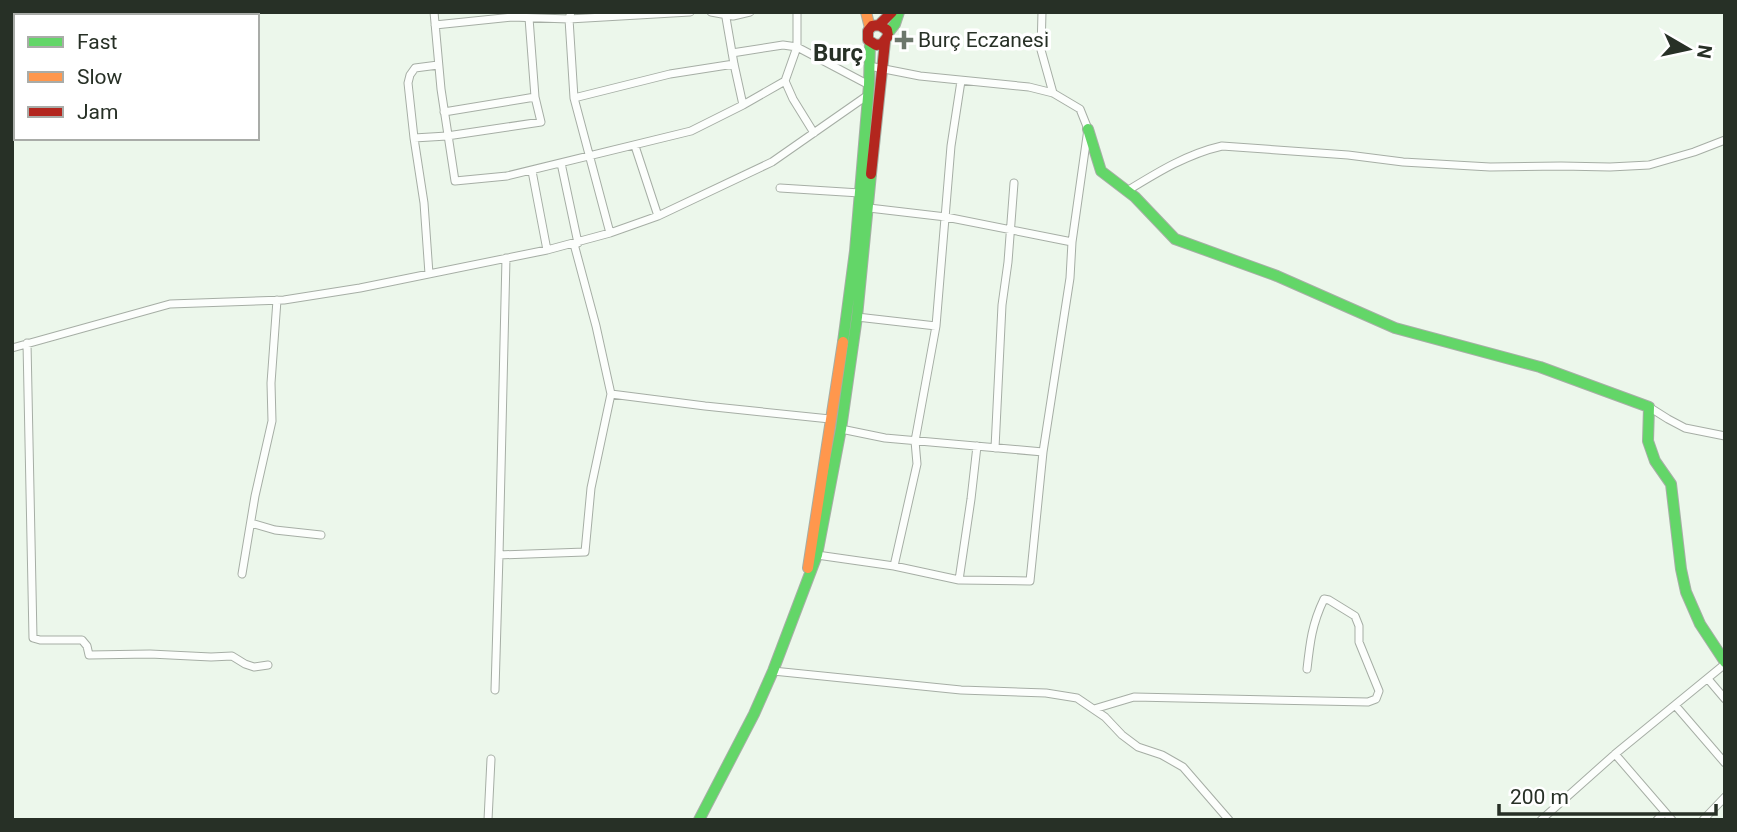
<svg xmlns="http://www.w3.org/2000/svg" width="1737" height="832" viewBox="0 0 1737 832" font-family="Roboto,sans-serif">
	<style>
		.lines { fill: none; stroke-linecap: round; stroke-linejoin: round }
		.street-casing { stroke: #a6aea5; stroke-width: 9 }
		.fast-casing { stroke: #a6aea5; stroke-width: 12 }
		.slow-casing { stroke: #a6aea5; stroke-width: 12 }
		.jam-casing { stroke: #a6aea5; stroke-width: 12 }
		.street { stroke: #fcfefc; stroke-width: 7 }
		.fast { stroke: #63d668; stroke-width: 10 }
		.slow { stroke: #ff974d; stroke-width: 10 }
		.jam { stroke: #b3261e; stroke-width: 10 }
		.poi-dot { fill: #6c766b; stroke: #fff; stroke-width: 2.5 }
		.labels { text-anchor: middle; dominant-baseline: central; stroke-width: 7; stroke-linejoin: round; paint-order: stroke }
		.poi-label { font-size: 21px; fill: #273026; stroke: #fff; text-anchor: start }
		.quarter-label { font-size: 24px; font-weight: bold; fill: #273026; stroke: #fff }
	</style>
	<rect width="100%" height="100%" fill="#ecf7eb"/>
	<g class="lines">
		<g class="street-casing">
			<path id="street" d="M434,12L441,89L455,181L507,176L691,131L743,105L785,81
				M571,12L569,19L574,98L610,233
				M711,12L733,16L750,12
				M725,12L734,64L743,105
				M797,12V47L785,81L793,99L814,133
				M1042,12L1041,50L1053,93
				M435,25L512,17L569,19L690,12
				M732,53L783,45L797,47L869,85
				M869,66L920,76L1029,87L1053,93L1080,109L1088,129L1072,242L1070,278L1043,452L1030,581L959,580L971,499L977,446
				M574,98L670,74L734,64
				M444,112L535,97
				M414,138L447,136L541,122L535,97L529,18
				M635,146L658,216
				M561,163L578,243
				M532,171L547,250
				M780,188L860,193
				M1127,191C1158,172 1187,154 1222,146L1348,155L1403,162L1490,167L1561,166L1610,167L1649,165L1694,152L1725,140
				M869,208L946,217L1072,242
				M574,244L596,326L611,394
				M429,274L424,203L414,138L408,83L410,75L415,68L438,65
				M857,317L936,326
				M27,343L33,638L40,640H82L87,646L89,655L150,654L211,657L232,656L245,664L254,667L268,665
				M12,348L170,304L284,300L360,288L547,250L610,233L658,216L772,162L868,95
				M1649,407L1668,419L1685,428L1725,436
				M841,429L885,438L1043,452
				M995,448L1002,305L1008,262L1014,183
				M251,523L275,530L321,535
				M499,555L506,258
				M817,555L894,566L959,580
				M894,566L917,464L915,441L936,326L951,146L961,81
				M242,574L255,496L272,421L271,383L277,300
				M773,671L961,690L1046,693L1077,698L1105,717L1122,735L1138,747L1162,755L1183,767L1229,820
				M1708,679L1725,699
				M495,690L499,555L585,552L591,488L611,394L705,406L830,419
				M1675,705L1725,763
				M1094,709L1134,697L1368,702L1376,699L1379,691L1359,642V626L1355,616L1329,600L1324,599C1312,624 1310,642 1307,669
				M1615,754L1672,820
				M488,820L491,759
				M1541,820L1615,754L1725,664
				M1657,820L1665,812
				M1703,820L1725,797"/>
		</g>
		<g class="fast-casing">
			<path id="fast" d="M888,33L895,24L899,12
				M1088,129L1101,171L1135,197L1175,239L1277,276L1395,328L1540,367L1649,407L1648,441L1655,461L1671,484L1681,569L1686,592L1700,624L1725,662
				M843,342L855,251L869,85L870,43
				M699,820L754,714L773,671L817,555L841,429L857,317L871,174"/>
		</g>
		<g class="slow-casing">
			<path id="slow" d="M866,12L870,28
				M808,568L843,342"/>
		</g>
		<g class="jam-casing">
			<path id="jam" d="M879,25L887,30L888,36L882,44L876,45L868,40V31L872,26L879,25L892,12
				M871,174L885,42"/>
		</g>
		<use href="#street" class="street"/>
		<use href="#fast" class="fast"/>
		<use href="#slow" class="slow"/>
		<use href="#jam" class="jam"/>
	</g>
	<path class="poi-dot" d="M900.5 29.5h7v7h7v7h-7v7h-7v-7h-7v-7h7z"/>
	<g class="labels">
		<g class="poi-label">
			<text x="918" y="40">Burç Eczanesi</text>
		</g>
		<g class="quarter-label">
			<text x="838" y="53">Burç</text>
		</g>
	</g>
	<rect width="1737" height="832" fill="none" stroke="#273026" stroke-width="28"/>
	<rect x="14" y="14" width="245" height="126" fill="#ffffff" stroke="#a9aca8" stroke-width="2"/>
	<rect x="28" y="37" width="35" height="10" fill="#63d668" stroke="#a9aca8" stroke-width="2"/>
	<text x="77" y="49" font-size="21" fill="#273026">Fast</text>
	<rect x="28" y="72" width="35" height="10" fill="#ff974d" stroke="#a9aca8" stroke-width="2"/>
	<text x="77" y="84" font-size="21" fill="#273026">Slow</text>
	<rect x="28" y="107" width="35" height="10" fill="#b3261e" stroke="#a9aca8" stroke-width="2"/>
	<text x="77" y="119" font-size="21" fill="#273026">Jam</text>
	<g transform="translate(1688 49) rotate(99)" stroke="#ffffff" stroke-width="5" paint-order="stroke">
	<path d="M0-5L12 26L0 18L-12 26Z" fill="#273026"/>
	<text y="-10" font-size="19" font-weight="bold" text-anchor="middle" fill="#273026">N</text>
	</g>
	<path d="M1499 804v10h217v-10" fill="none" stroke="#273026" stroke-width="3.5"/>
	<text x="1510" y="804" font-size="21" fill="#273026" stroke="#ffffff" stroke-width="5" paint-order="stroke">200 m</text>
</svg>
